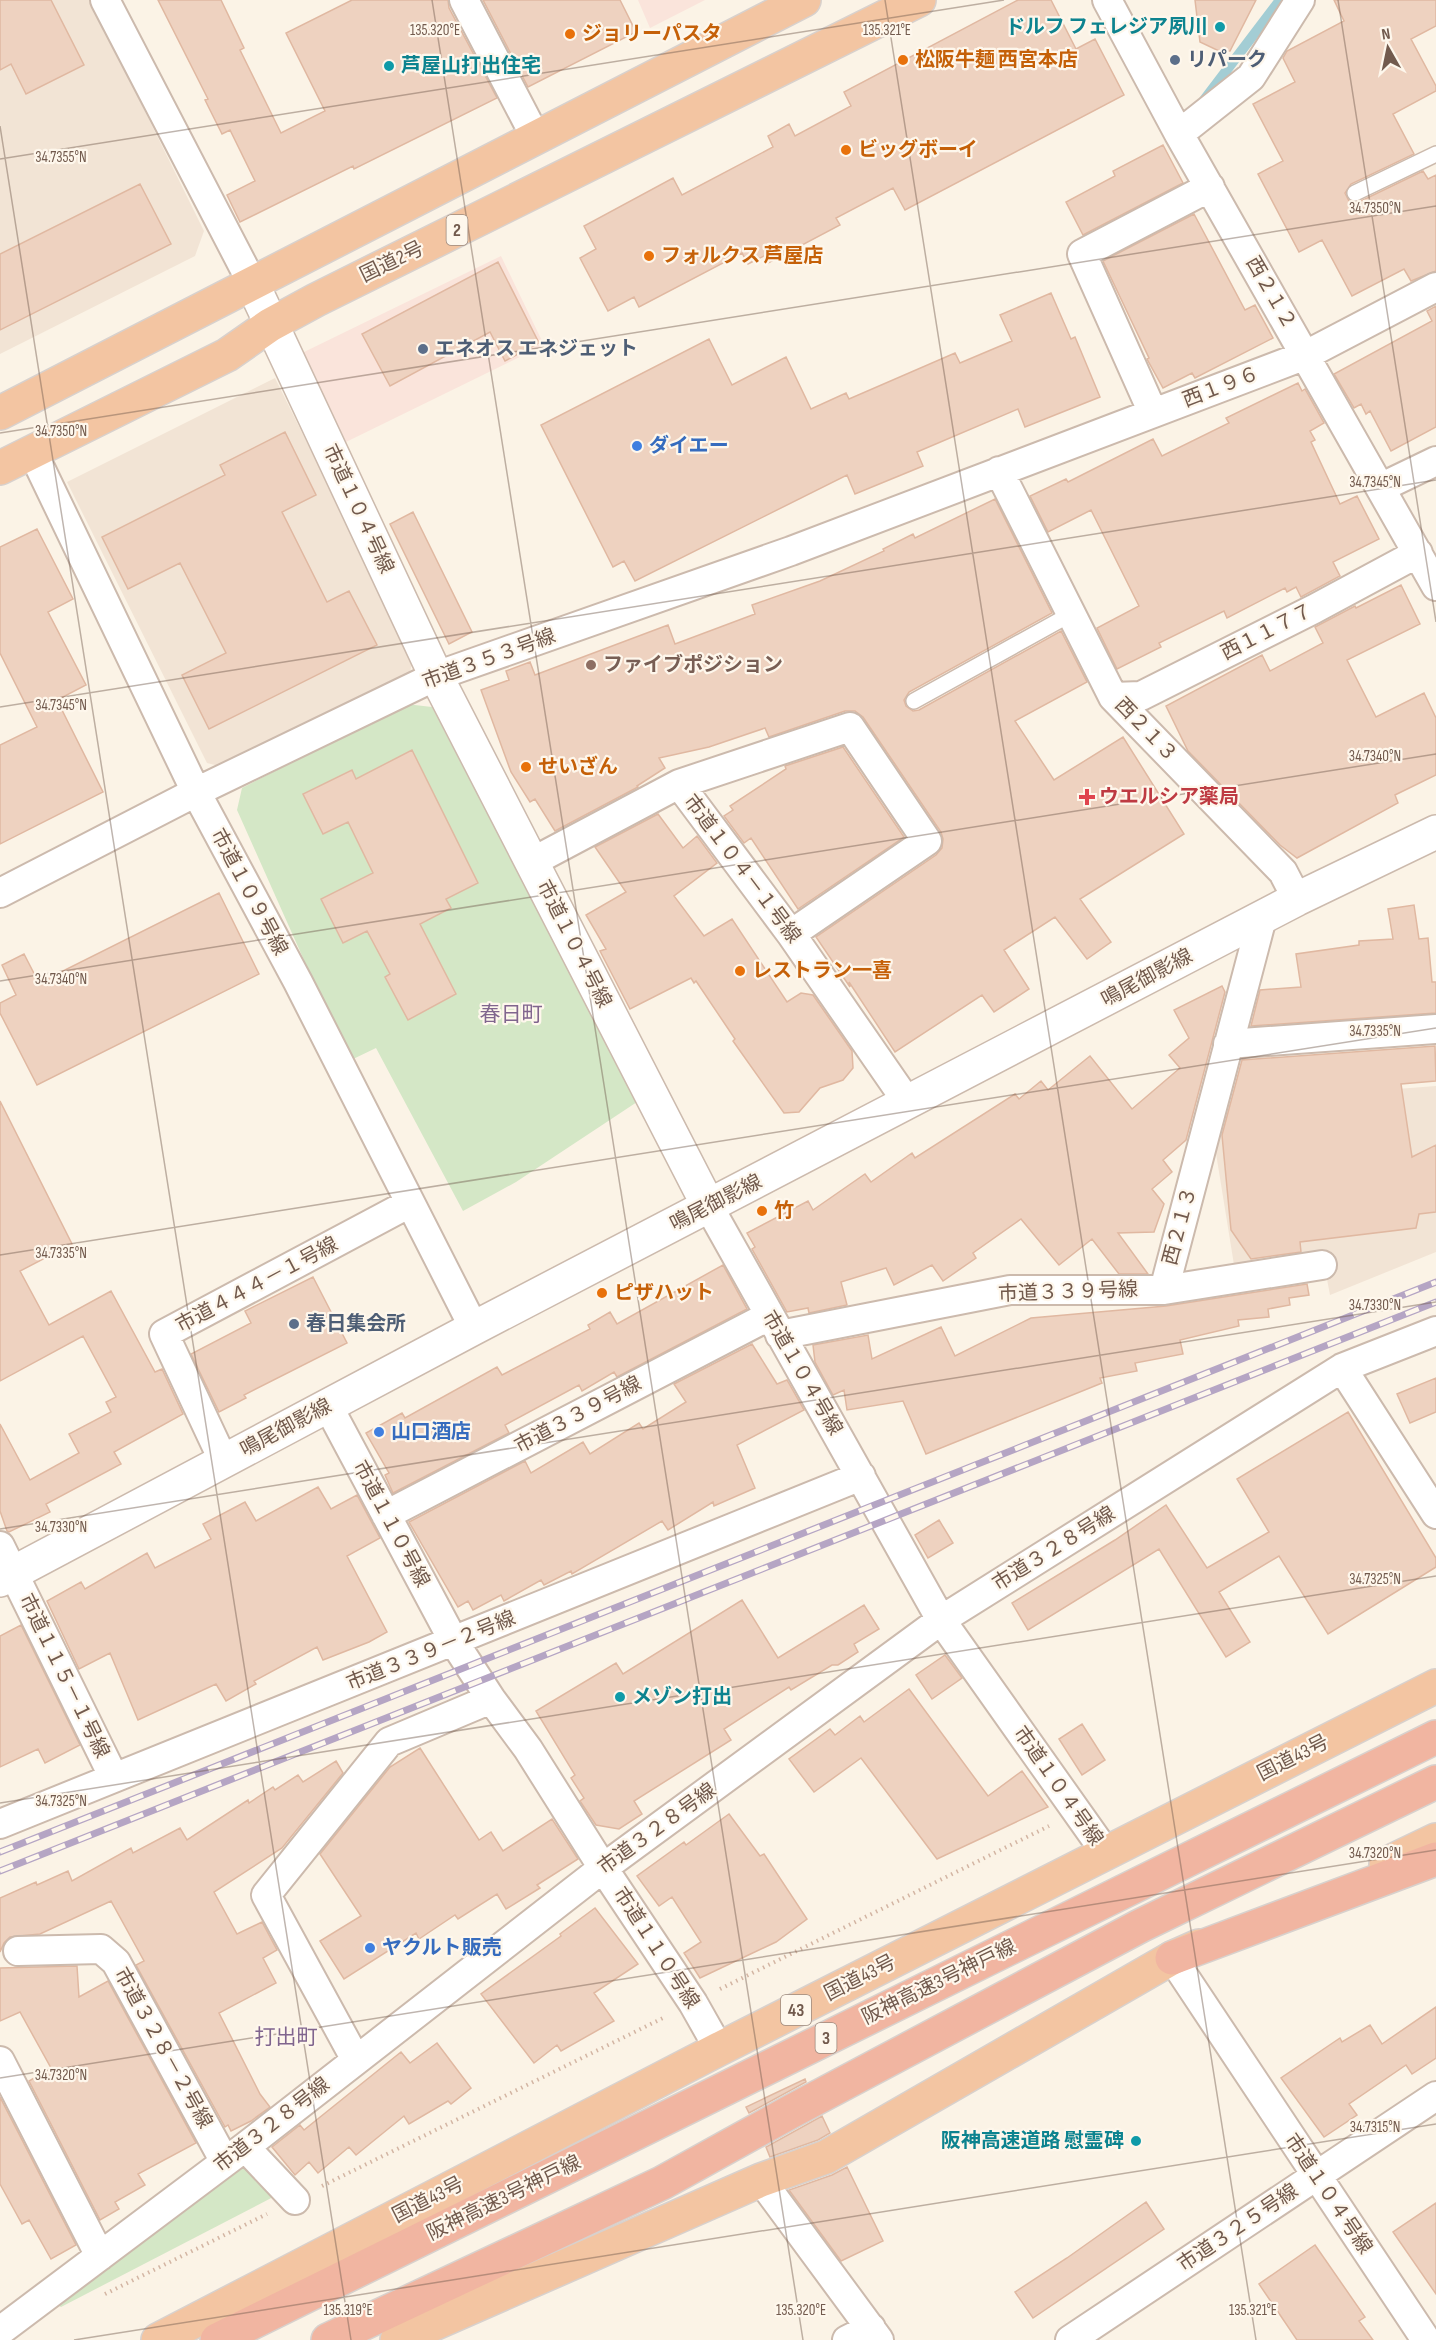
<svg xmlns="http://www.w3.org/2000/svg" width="1436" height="2340" viewBox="0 0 1436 2340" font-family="'Sofia Sans Condensed','Noto Sans JP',sans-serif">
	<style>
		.residential { fill: #f2e4d5 }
		.commercial { fill: #fae4db }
		.green { fill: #d4e7c6 }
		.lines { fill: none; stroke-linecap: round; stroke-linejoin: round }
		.stream { stroke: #a3cdd4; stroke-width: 10 }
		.building { fill: #eed2c0; stroke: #e0b8a1; stroke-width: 1.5 }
		.service-casing { stroke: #ccbaad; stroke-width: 18 }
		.minor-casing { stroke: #ccbaad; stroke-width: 32 }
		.tertiary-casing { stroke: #ccbaad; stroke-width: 36 }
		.trunk-casing { stroke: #d8d1cd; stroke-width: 36 }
		.motorway-casing { stroke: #d8d1cd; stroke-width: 36 }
		.path { stroke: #d3b5a3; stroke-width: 4; stroke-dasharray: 1.5 4.5; stroke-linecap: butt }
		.service { stroke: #fff; stroke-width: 15 }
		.minor { stroke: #fff; stroke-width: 28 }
		.tertiary { stroke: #fff; stroke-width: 33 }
		.trunk { stroke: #f3c5a2; stroke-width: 33 }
		.motorway { stroke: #f1b5a1; stroke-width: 33 }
		.rail-casing { stroke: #b5a5c4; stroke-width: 7 }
		.rail { stroke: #fef7ec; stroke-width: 4.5; stroke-dasharray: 14; stroke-linecap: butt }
		.ticks { fill: none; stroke: #725a4d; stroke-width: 1.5; stroke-opacity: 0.45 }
		.culture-dot { fill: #0f9aa8; stroke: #fef7ec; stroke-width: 2 }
		.food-dot { fill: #e8710a; stroke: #fef7ec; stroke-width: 2 }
		.service-dot { fill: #5c6f8a; stroke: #fef7ec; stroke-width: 2 }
		.shop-dot { fill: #3f7fe0; stroke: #fef7ec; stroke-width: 2 }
		.education-dot { fill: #8d6e63; stroke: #fef7ec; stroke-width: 2 }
		.health-dot { fill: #e0444e; stroke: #fef7ec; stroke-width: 2 }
		.labels { text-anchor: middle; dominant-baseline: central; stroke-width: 4.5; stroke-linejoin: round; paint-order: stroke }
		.shield { fill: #fef7ec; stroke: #9c897d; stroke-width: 1.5 }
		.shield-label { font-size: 18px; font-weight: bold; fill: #725a4d }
		.culture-label { font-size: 20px; font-weight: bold; fill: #0d838f; stroke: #fef7ec; text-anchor: end }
		.food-label { font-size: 20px; font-weight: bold; fill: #c56008; stroke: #fef7ec; text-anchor: start }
		.service-label { font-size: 20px; font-weight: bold; fill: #4e5e75; stroke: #fef7ec; text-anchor: start }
		.street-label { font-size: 20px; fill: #725a4d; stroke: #fef7ec }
		.shop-label { font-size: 20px; font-weight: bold; fill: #366cbe; stroke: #fef7ec; text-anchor: start }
		.education-label { font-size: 20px; font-weight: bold; fill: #785e54; stroke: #fef7ec; text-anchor: start }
		.health-label { font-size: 20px; font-weight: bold; fill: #be3a42; stroke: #fef7ec; text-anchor: start }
		.neighbourhood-label { font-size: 21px; fill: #80658e; stroke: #fef7ec }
		.ticks-label { font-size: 15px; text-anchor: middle; fill: #725a4d; stroke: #fef7ec; stroke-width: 4.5; stroke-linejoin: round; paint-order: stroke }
	</style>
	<rect width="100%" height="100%" fill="#fbf3e6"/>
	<path class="residential" d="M0,0H90L204,231L195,256L0,354Z
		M275,378L413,657L410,673L227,768L207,763L67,482Z
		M1436,1086V1252L1330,1295L1323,1258L1235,1271L1214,1141L1228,1102Z"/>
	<path class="commercial" d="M638,0H705L650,28Z
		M501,256L544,345L346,442L302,353Z"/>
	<path class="green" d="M406,704L432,707L637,1102L516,1182L463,1211L376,1048L349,1061L237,810L242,788Z
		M239,2159L277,2195L61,2307L54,2303Z"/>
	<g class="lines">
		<path class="stream" d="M1204,100L1280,0"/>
	</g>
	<path class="building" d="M0,0H51L84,65L26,94L11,64L0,70Z
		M158,0H221L244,48L240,50L281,133L325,111L286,33L352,0H448L449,8L497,98L354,169L353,166L240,222L227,195L255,181L230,130L222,134L205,100L208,99Z
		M483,0H620L636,32L528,87Z
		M1018,0H1051L1076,49L1095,39L1124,95L905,210L893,188L836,218L840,225L768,263L764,256L748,264L742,253L639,307L634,297L608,311L580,258L596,249L584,226L673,178L682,195L773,147L768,136L789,124L795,136L851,106L844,92Z
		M1195,0H1256L1230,51H1219L1200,42Z
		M1334,0H1436V26L1411,39L1436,86V91L1393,114L1414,154L1351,184L1345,193L1349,201L1359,202L1423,171L1428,179L1436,175V271L1411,281L1404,269L1352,296L1322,240L1299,252L1258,174L1283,161L1253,104L1295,82L1283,58L1287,51L1344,21Z
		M1163,145L1183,183L1083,235L1066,202L1115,176L1113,171Z
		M140,184L171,244L0,330V254Z
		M1194,214L1245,310L1255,305L1273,338L1195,378L1192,373L1163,388L1147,359L1149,358L1103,261Z
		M498,262L539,343L505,361L490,332L390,386L362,334Z
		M1051,293L1071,339L1075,337L1100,397L1025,427L1018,409L917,452L923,466L855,494L847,475L635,581L624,561L613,567L541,425L709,339L732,385L786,357L811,409L846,393L849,399L955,353L960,363L1012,341L1000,315Z
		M1436,306V427L1391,451L1370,411L1366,414L1361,404L1354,408L1334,374L1432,321L1427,311Z
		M1298,383L1302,391L1305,389L1324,423L1310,431L1315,440L1311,442L1340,504L1357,496L1379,539L1333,562L1340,576L1301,597L1296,587L1287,592L1285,588L1227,618L1224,611L1159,643L1161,647L1117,669L1097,628L1139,606L1091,510L1048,532L1030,496L1066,479L1068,482L1153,439L1162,456L1229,423L1226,418Z
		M285,432L316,495L282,512L327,602L349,591L377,645L209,729L182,675L226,653L180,563L128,589L102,537L225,475L220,465Z
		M995,499L1052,613L909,692L904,700L906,706L913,711L919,710L1061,631L1087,682L1015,721L1054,780L1123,737L1184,834L1080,899L1111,942L1087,959L1055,917L1004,950L1029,989L994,1012L982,995L895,1052L849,982L850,987L816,937L936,855L942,848L943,839L941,832L863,717L855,711H845L769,737L765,728L709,747L659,758L665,768L637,786L638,787L555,831L535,799L530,802L511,772L481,690L509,680L506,671L530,662L535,675L668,625L675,644L755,614L752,605L820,581L884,551L883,549L913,534L915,538Z
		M413,512L472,632L449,644L390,524Z
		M37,529L73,599L48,612L86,685L57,700L103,792L0,844V745L37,727L0,653V547Z
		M1401,585L1420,624L1347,660L1376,717L1424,693L1436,718V775L1395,795L1398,803L1297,858L1280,845L1188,751L1166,706L1262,655L1270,671L1323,643L1315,627L1355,606L1356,608Z
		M843,747L904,837L798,909L751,838L744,843L724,816L733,810L730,806L786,769L785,766Z
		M412,750L478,883L446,899L451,908L420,924L456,994L408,1020L385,977L390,974L367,931L343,943L321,899L373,873L348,822L323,834L303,794L352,770L356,779Z
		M658,814L683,848L697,836L717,863L674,896L704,936L732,919L787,1002L801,993L813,995L852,1051L853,1068L843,1080L820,1088L799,1112L784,1113L733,1041L735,1039L696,981L694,983L691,978L630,1009L600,951L606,949L586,915L626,892L595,847Z
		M219,893L259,974L37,1085L0,1013V1003L16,995L2,965L24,954L39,983Z
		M1414,905L1419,939L1428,938L1432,982H1436V1013L1251,1026L1260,990L1301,987L1296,954L1359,945V941L1393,939L1388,909Z
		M1222,986L1225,992L1186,1140L1163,1160L1172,1172L1152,1189L1164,1204L1154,1232L1118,1233L1148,1274H1119L1092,1239L1059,1265L1021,1219L973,1253L976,1258L943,1281L932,1265L894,1285L886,1268L841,1282L847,1305L809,1313L808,1308L787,1312L752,1249L755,1247L747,1233L808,1201L813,1210L865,1174L871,1182L912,1153L915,1158L1015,1094L1019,1099L1041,1081L1048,1090L1090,1056L1132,1109L1180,1068L1169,1055L1189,1038L1174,1010Z
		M1435,1046L1436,1081L1401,1084L1412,1157L1436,1145V1212L1419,1214L1416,1228L1300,1242L1301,1252L1251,1259L1231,1230L1222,1135L1242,1060Z
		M0,1101L72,1244L20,1271L49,1325L111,1291L155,1372L162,1369L183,1414L114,1452L121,1464L46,1504L50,1512L9,1532L7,1531L0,1511V1424L30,1480L79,1453L69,1434L111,1412L106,1402L116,1397L83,1336L0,1381Z
		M723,1265L747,1309L617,1377L614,1372L582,1391L579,1385L505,1425L509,1433L393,1493L385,1475L389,1473L366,1433L402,1413L405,1418L497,1367L502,1375L590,1329L588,1325L610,1312L617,1324Z
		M313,1277L347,1343L244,1395L246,1398L219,1412L191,1354L251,1323L245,1311Z
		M1307,1284L1309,1295L1289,1298L1290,1305L1268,1309L1269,1317L1238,1320L1239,1326L1180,1340L1183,1354L1135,1363L1137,1371L1100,1378L1102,1383L926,1454L903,1401L847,1410L844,1390L833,1395L815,1362L813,1345L868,1335L872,1359L941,1327L955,1356L1031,1318L1166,1306Z
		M752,1344L777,1384L787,1380L804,1410L737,1445L755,1488L714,1506L713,1502L668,1530L662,1521L572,1574L571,1571L544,1585L541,1580L504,1601L501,1595L473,1610L468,1601L458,1607L409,1522L525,1461L531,1473L583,1442L590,1454L639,1423L643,1429L686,1402L674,1384Z
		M1436,1378V1412L1410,1423L1397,1394Z
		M1348,1412L1436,1558V1567L1328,1634L1279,1556L1219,1592L1250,1642L1226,1657L1159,1549L1028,1630L1012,1603L1115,1540L1166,1505L1207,1568L1269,1532L1237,1479Z
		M318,1487L331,1509L357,1495L380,1538L347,1556L387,1632L369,1642L323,1660L317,1647L254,1681L256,1684L226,1701L216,1684L138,1720L110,1653L79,1669L47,1601L81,1582L85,1589L147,1553L155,1568L211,1539L203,1524L245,1502L256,1521Z
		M939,1520L953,1543L928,1558L915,1535Z
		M742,1600L778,1658L864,1605L879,1629L854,1644L858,1652L838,1665H832L791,1690L789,1687L724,1729L731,1740L634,1801L642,1814L619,1829L596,1825L580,1801L584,1798L571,1778L575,1775L536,1711L616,1663L623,1674Z
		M21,1625L80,1745L45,1763L38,1749L0,1767V1636Z
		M945,1655L962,1678L932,1699L916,1675Z
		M909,1689L988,1796L1022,1771L1048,1807L937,1859L861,1758L814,1792L789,1759L830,1729L835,1735L860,1716L864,1722Z
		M1082,1724L1105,1760L1082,1775L1059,1739Z
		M420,1748L479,1840L491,1832L503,1851L552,1819L578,1859L537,1885L540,1888L506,1909L497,1894L458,1919L455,1915L419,1939L416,1933L344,1979L320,1941L361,1916L320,1854L390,1767Z
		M336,1761L343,1773L282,1848L214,1892L237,1934L262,1922L277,1950L263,1958L276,1983L219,2013L260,2094L270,2107L251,2121L231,2131L228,2125L225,2127L136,1965L144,1961L111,1901L40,1934L10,1937L4,1943L0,1952V1898L36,1882L37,1885L68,1871L72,1881L131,1848L133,1853L180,1828L187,1840L248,1800L249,1803L273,1787L275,1790L298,1775L303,1782Z
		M729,1814L760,1856L764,1854L807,1919L776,1942L700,1978L684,1953L701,1942L672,1897L659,1906L637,1876L684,1842L686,1845Z
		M595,1908L638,1964L594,1993L614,2021L561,2051L557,2045L534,2063L481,1994L561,1936L560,1934Z
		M77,1966L79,1997L108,1981L196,2143L138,2174L145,2185L115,2202L119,2209L100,2220L29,2081L51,2068L20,2012L0,2021V1968Z
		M1436,2007V2058L1412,2074L1406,2065L1349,2104L1357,2115L1324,2137L1281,2078L1340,2038L1342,2042L1370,2025L1382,2044Z
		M437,2043L471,2088L451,2104L448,2101L409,2124L404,2116L356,2155L349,2147L318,2173L309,2162L295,2175L272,2147L300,2125L304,2130L401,2052L410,2063Z
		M805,2079L806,2082L749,2113L746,2107Z
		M0,2097L76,2245L51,2259L29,2220L22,2224L0,2184Z
		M822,2116L830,2133L818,2140L770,2157L766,2147Z
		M847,2167L883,2241L841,2261L789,2190L832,2175Z
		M1146,2202L1164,2229L1033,2318L1015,2292L1067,2258Z
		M1436,2203V2294L1393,2232Z
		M1315,2245L1365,2317L1359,2321L1373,2340H1297L1259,2284Z"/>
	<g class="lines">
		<g class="service-casing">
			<path id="service" d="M1355,193L1436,154
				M914,701L1071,614"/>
		</g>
		<g class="minor-casing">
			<path id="minor" d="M105,0L252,283
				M464,0L536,138
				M1107,0L1179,134L1436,586
				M1179,134L1251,77L1300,0
				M1153,413L1082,254L1210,187
				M33,453L196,792L298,982L474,1328
				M999,471L1113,697L1283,872L1297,899
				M1382,487L1436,461
				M1113,697L1141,696L1314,609L1418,553
				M679,784L791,934L908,1103
				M532,862L679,784L850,727L927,841L791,934
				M0,893L196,792L436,676L791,551L1306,355L1436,287
				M1228,1044L1436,1029
				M709,1207L941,1620L1106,1853
				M1164,1290L1262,918
				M780,1335L1010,1290H1164L1322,1265
				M1342,1368L1436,1514
				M328,1406L454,1642L491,1699L528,1749L603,1868L693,2003L719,2049
				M224,1462L164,1334L410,1203
				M386,1515L769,1316
				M0,1546L114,1778
				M0,1824L861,1476
				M18,1951L101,1949L116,1962L225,2162
				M1172,1958L1426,2340
				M356,2060L266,1895L389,1742L491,1699
				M0,2061L100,2256
				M245,2147L295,2200
				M761,2180L879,2340
				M0,2331L245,2147L603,1868L941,1620L1342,1368L1436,1331
				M847,2340L871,2328
				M1070,2340L1436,2096"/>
		</g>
		<g class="tertiary-casing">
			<path id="tertiary" d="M252,283L436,676L709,1207
				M0,1580L474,1328L1297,899L1436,832"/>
		</g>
		<g class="trunk-casing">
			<path id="trunk" d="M0,413L804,0
				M0,468L227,355L270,325L316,300L919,0
				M1386,1864L1436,1840
				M158,2340L719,2049L1436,1686
				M397,2340L761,2180L826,2157L1172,1958L1199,1946"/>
		</g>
		<g class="motorway-casing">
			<path id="motorway" d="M1172,1958L1436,1859
				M217,2340L1436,1737
				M328,2340L662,2183L792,2111L1140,1926L1436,1782"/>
		</g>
		<path class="path" d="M720,1989L1049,1826
			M322,2186L665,2017
			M105,2294L267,2214"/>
		<use href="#service" class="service"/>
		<use href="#minor" class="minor"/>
		<use href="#tertiary" class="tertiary"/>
		<use href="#trunk" class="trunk"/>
		<use href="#motorway" class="motorway"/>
		<g class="rail-casing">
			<path id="rail" d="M0,1852L1436,1282
				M0,1871L1436,1302"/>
		</g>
		<use href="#rail" class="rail"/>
	</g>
	<path class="ticks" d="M432,0L803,2340M885,0L1256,2340M1338,0L1436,622M0,126L351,2340M0,159L1004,0M0,433L1436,206M0,707L1436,480M0,981L1436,754M0,1255L1436,1028M0,1529L1436,1302M0,1803L1436,1576M0,2078L1436,1850M74,2340L1436,2124"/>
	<g class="culture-dot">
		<circle cx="1220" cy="27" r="6"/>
		<circle cx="389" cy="66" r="6"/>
		<circle cx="620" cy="1697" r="6"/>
		<circle cx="1136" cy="2141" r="6"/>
	</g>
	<g class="food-dot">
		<circle cx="570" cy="34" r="6"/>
		<circle cx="903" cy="60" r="6"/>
		<circle cx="846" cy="150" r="6"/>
		<circle cx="649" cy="256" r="6"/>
		<circle cx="526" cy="767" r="6"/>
		<circle cx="740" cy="971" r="6"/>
		<circle cx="762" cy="1211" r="6"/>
		<circle cx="602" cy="1293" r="6"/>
	</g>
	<g class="service-dot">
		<circle cx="1175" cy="60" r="6"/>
		<circle cx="423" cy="349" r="6"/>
		<circle cx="294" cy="1324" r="6"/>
	</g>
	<g class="shop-dot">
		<circle cx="637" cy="446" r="6"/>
		<circle cx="379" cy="1432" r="6"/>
		<circle cx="370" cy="1948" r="6"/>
	</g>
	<circle class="education-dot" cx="591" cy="665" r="6"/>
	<path class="health-dot" d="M1084 788h6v6h6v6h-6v6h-6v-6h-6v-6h6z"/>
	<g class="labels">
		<g class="shield">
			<rect x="446.5" y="215" width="21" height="30" rx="4.5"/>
			<rect x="781" y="1995" width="30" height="30" rx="4.5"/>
			<rect x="815.5" y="2023" width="21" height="30" rx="4.5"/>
		</g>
		<g class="shield-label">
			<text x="457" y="230">2</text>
			<text x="796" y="2010">43</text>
			<text x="826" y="2038">3</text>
		</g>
		<g class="culture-label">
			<text x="1208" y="27">ドルフ フェレジア夙川</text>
			<text x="401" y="66" text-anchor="start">芦屋山打出住宅</text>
			<text x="632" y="1697" text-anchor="start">メゾン打出</text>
			<text x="1124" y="2141">阪神高速道路 慰霊碑</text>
		</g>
		<g class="food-label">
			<text x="582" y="34">ジョリーパスタ</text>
			<text x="915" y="60">松阪牛麺 西宮本店</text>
			<text x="858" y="150">ビッグボーイ</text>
			<text x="661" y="256">フォルクス 芦屋店</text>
			<text x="538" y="767">せいざん</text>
			<text x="752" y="971">レストラン一喜</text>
			<text x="774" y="1211">竹</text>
			<text x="614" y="1293">ピザハット</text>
		</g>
		<g class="service-label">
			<text x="1187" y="60">リパーク</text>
			<text x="435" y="349">エネオス エネジェット</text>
			<text x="306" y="1324">春日集会所</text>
		</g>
		<g class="street-label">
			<text transform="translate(392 262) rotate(-26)">国道2号</text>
			<text transform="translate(1271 293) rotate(60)">西２１２</text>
			<text transform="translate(1221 387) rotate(-21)">西１９６</text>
			<text transform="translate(358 509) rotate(65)">市道１０４号線</text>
			<text transform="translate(1267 632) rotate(-27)">西１１７７</text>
			<text transform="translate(489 659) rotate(-20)">市道３５３号線</text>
			<text transform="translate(1146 730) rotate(46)">西２１３</text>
			<text transform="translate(742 869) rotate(53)">市道１０４－１号線</text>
			<text transform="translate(249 892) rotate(62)">市道１０９号線</text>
			<text transform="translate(574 944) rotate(63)">市道１０４号線</text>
			<text transform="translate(1147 978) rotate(-28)">鳴尾御影線</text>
			<text transform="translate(716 1203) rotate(-27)">鳴尾御影線</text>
			<text transform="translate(1180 1226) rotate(-75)">西２１３</text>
			<text transform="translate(257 1285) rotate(-28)">市道４４４－１号線</text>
			<text transform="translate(1068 1292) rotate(-2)">市道３３９号線</text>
			<text transform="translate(802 1373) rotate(60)">市道１０４号線</text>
			<text transform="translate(578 1415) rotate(-28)">市道３３９号線</text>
			<text transform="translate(286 1428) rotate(-28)">鳴尾御影線</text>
			<text transform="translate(391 1524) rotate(62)">市道１１０号線</text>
			<text transform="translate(1054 1549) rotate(-32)">市道３２８号線</text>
			<text transform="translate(431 1651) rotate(-22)">市道３３９－２号線</text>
			<text transform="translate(64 1676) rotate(64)">市道１１５－１号線</text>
			<text transform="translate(1293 1758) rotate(-27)">国道43号</text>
			<text transform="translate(1058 1786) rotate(55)">市道１０４号線</text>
			<text transform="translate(657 1829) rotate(-36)">市道３２８号線</text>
			<text transform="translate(656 1948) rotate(57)">市道１１０号線</text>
			<text transform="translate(860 1978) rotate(-27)">国道43号</text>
			<text transform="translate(939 1982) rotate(-26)">阪神高速3号神戸線</text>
			<text transform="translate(163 2048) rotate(61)">市道３２８－２号線</text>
			<text transform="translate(272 2125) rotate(-38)">市道３２８号線</text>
			<text transform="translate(1328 2194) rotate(56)">市道１０４号線</text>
			<text transform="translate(504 2198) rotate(-26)">阪神高速3号神戸線</text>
			<text transform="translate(428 2200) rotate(-27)">国道43号</text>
			<text transform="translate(1238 2228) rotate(-34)">市道３２５号線</text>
		</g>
		<g class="shop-label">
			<text x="649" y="446">ダイエー</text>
			<text x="391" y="1432">山口酒店</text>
			<text x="382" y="1948">ヤクルト販売</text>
		</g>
		<g class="education-label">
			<text x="603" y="665">ファイブポジション</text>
		</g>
		<g class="health-label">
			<text x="1099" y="797">ウエルシア薬局</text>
		</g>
		<g class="neighbourhood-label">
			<text x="511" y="1014">春日町</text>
			<text x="286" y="2037">打出町</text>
		</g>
	</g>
	<g class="ticks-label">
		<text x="435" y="35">135.320°E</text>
		<text x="887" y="35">135.321°E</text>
		<text x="61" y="162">34.7355°N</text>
		<text x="1375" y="213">34.7350°N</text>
		<text x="61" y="436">34.7350°N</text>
		<text x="1375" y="487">34.7345°N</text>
		<text x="61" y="710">34.7345°N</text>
		<text x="1375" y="761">34.7340°N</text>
		<text x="61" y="984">34.7340°N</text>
		<text x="1375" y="1036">34.7335°N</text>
		<text x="61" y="1258">34.7335°N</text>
		<text x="1375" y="1310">34.7330°N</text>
		<text x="61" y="1532">34.7330°N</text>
		<text x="1375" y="1584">34.7325°N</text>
		<text x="61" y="1806">34.7325°N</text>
		<text x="1375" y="1858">34.7320°N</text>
		<text x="61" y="2080">34.7320°N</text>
		<text x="1375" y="2132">34.7315°N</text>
		<text x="348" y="2315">135.319°E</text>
		<text x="801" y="2315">135.320°E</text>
		<text x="1253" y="2315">135.321°E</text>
	</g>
	<g transform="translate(1388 48) rotate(351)" stroke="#fef7ec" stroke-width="4.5" paint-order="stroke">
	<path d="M0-4.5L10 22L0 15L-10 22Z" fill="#725a4d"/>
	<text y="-9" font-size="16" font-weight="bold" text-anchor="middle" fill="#725a4d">N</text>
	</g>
</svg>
